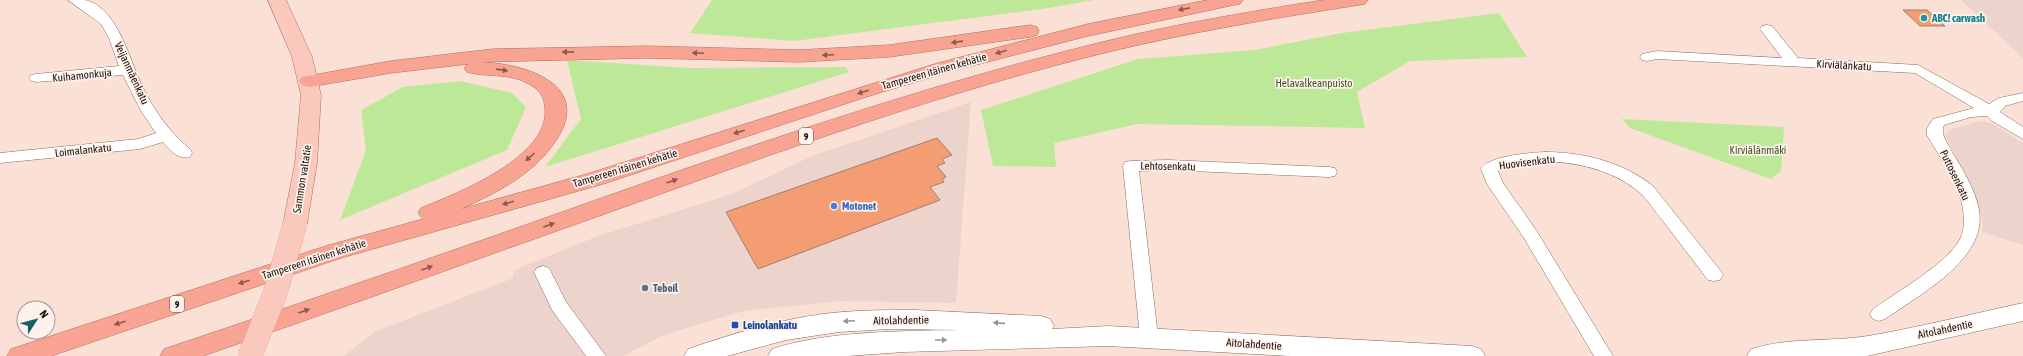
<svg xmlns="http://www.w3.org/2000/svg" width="2023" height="356" viewBox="0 0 2023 356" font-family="'Asap Condensed',sans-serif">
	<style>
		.commercial { fill: #ecd3cb }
		.green { fill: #bce898 }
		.building { fill: #f49d72; stroke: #9d8072 }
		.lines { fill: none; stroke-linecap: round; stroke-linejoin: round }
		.street-casing { stroke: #876b5e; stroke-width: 1 }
		.secondary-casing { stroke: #876b5e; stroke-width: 1 }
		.primary-casing { stroke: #ac7063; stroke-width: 1 }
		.highway-casing { stroke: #ac7063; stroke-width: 1 }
		.street { fill: #fff; fill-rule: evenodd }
		.secondary { fill: #fff; fill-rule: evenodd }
		.primary { fill: #fbc8be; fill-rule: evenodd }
		.highway { fill: #f9a392; fill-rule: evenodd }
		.primary-bridge-casing { stroke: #ac7063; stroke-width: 24; stroke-linecap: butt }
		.primary-bridge { stroke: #fbc8be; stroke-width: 24 }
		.oneway { fill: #8a5a4f }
		.oneway2 { fill: #999492 }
		.culture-dot { fill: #0f9aa8; stroke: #fff1eb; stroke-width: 1.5 }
		.shop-dot { fill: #3f7fe0; stroke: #fff1eb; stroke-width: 1.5 }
		.service-dot { fill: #5c6f8a; stroke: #fff1eb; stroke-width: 1.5 }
		.transit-dot { fill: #1a4fb4; stroke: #fff1eb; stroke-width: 1.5 }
		.labels { text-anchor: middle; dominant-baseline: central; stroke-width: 3.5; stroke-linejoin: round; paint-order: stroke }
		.shield { fill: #fff1eb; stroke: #60544f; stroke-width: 1 }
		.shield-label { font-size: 10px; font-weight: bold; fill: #1c110c }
		.culture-label { font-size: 11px; font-weight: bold; fill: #0d838f; stroke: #fff1eb; text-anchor: start }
		.street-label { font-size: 11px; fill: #1c110c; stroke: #fff1eb }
		.park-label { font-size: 11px; fill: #39561d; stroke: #fff1eb }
		.shop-label { font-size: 11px; font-weight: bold; fill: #366cbe; stroke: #fff1eb; text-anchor: start }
		.service-label { font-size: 11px; font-weight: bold; fill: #4e5e75; stroke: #fff1eb; text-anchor: start }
		.transit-label { font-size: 11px; font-weight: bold; fill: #164399; stroke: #fff1eb; text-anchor: start }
	</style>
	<rect width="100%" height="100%" fill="#fbe1d5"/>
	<path class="commercial" d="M1961,0H2023V58Z
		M971,102L956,303L838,301L743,311L664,335L623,356H344L374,332L513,278L514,270L598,236L732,194L812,156Z
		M1980,121L1991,123L2023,143V245L1982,232L1983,219L1946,136L1949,130Z"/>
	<path class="green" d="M712,0H1094L1042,9L794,41L690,33Z
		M1499,13L1527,57L1410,61L1357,92L1365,128L1137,124L1054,143L1056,167L993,166L981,110L1138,59L1255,50L1342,33Z
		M567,60L690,68L845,67L849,72L545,167L581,119Z
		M460,81L512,93L526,107L507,150L340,220L366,150L361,110L403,87Z
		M1622,119L1784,127L1781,171L1771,179L1630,128Z"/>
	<path class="building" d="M1903,10H1927L1945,26H1920Z
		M937,138L952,155L942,159L945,163L937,166L946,177L942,179L944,182L930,187L940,200L758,269L726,212Z"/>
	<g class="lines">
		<g class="street-casing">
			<path id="street" d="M68,0C73,0 79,0 84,0C117,5 130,61 142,86C154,110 169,132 190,149L192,153L190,157C178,160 170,150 163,142L140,149L0,163V153L138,139L156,133L141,111L123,75L36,82L31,81L29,78L31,75L36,74L119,66L109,38L101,24Z
				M1767,25L1772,26L1798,58L1918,65L1989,104L1999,98L2023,93V101L2005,106L2000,112L2023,127V139L1992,121L1987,116L1971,117L1944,125C1940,134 1947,142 1951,150C1962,169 1975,188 1979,210C1988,259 1919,295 1885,319L1879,321L1873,319L1870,314L1873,309C1895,293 1948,263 1960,239C1966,227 1964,212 1961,200C1954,177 1939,156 1927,135V128L1933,119L1974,108L1915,73L1657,59L1647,61L1642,60L1640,57L1642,54L1657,51L1782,58L1760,29L1762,26Z
				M1545,152C1583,152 1623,162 1653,186L1720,270L1723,275L1720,280L1714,281L1708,280C1693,260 1678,241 1663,221C1655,212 1649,201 1640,193C1607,163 1538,152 1498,171L1503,183L1536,230L1613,356H1594L1524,238L1487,184L1481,169C1490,155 1530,153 1545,152Z
				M1168,160L1329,167L1335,168L1337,172L1335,176L1329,177L1168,170L1139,171L1158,337L1156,342L1149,344L1142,342L1140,337L1123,166L1125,162L1131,161Z
				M543,266L549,268L566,302L606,356H586L552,310L534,272L537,268Z"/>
		</g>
		<g class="secondary-casing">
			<path id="secondary" d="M2023,303V321L1867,356H1747L1751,349C1789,337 1830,342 1868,336C1920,327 1972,314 2023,303Z
				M915,310L1041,316L1050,319L1054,326L1052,329L1108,326L1472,346L1481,349L1485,356H1290L1108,346L904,352L847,356H768L772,349C826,331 903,331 960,330L889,329L839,332L786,340L727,356H684L688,349C732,334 777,320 823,314C854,310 884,310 915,310Z"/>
		</g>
		<g class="primary-casing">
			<path id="primary" d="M268,0H286L312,57L321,95L317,163L307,224L303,230L295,232L287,230L283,224L295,163L301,95L292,57Z"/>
		</g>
		<g class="highway-casing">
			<path id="highway" d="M1208,0H1243L1240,4L1234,5L1088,36L952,71L866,97L603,184L341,258L51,356H7L11,349L326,246L423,219L418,213L421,208C458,193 550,157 545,108C544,98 541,91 532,86C512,72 489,78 467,72L464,68L468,64L391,73L309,87L302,85L299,81L302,77L391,61L493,49L647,46L799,50L889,45L1030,25L1037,27L1039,31L1037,35L1030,37L889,57L799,62L647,58L480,62C533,64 599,89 549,150C528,177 492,195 461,209L587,174L938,63L1088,24Z
				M1324,0H1368L1365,4L1359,5C1275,18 1191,32 1108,52C944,92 786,149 627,206C486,256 345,307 203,356H160L164,349C314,299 464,247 613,194C784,134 955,76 1132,35C1195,21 1259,10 1324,0Z"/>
		</g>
		<use href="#street" class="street"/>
		<use href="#secondary" class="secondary"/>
		<use href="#primary" class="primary"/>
		<use href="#highway" class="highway"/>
		<g class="primary-bridge-casing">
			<path id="primary-bridge" d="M250,356L275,294L295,224"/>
		</g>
		<use href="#primary-bridge" class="primary-bridge"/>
	</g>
	<defs><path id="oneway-solid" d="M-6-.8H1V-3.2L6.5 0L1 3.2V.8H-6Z"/></defs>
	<g class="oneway">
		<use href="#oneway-solid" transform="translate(1184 9) rotate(169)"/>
		<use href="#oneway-solid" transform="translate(957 42) rotate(172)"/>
		<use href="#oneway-solid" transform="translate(568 52) rotate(179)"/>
		<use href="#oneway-solid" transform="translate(1001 52) rotate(164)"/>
		<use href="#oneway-solid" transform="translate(698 53) rotate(-177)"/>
		<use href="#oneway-solid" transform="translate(828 55) rotate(177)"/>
		<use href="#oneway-solid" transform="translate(502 70) rotate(8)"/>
		<use href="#oneway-solid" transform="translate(863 92) rotate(163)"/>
		<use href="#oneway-solid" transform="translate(739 132) rotate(162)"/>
		<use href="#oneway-solid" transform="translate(530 157) rotate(138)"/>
		<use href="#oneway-solid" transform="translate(672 181) rotate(-20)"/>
		<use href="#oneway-solid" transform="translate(508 203) rotate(164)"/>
		<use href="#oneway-solid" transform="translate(549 225) rotate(-20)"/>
		<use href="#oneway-solid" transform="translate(427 268) rotate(-20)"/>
		<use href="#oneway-solid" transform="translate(244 282) rotate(162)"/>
		<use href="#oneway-solid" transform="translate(304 311) rotate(-20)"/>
		<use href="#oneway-solid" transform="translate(120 323) rotate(162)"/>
	</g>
	<g class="oneway2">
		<use href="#oneway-solid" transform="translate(849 321) rotate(177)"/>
		<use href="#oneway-solid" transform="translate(999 323) rotate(-176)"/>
		<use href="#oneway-solid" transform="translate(941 340)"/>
	</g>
	<circle class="culture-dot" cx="1924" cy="18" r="4"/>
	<circle class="shop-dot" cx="834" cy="206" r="4"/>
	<circle class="service-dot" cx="645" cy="288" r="4"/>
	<rect class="transit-dot" x="731" y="321" width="8" height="8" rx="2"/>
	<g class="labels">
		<g class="shield">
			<rect x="799" y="128" width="14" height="16" rx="3"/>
			<rect x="170" y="296" width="14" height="16" rx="3"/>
		</g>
		<g class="shield-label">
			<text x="806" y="136">9</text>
			<text x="177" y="304">9</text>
		</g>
		<g class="culture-label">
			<text x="1932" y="18">ABC! carwash</text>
		</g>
		<g class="street-label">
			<text transform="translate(1844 65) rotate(3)">Kirviälänkatu</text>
			<text transform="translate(934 71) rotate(-16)">Tampereen itäinen kehätie</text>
			<text transform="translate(132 73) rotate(65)">Veijanmäenkatu</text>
			<text transform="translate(82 75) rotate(-6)">Kuihamonkuja</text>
			<text transform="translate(83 150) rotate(-6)">Loimalankatu</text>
			<text transform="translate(1527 162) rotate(-7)">Huovisenkatu</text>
			<text transform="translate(1168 166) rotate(1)">Lehtosenkatu</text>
			<text transform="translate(625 168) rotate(-17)">Tampereen itäinen kehätie</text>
			<text transform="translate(1955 175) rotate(64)">Puttosenkatu</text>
			<text transform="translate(302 179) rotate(-81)">Sammon valtatie</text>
			<text transform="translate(314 259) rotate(-18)">Tampereen itäinen kehätie</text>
			<text transform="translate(901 320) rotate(-1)">Aitolahdentie</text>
			<text transform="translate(1945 329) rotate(-12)">Aitolahdentie</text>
			<text transform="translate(1254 344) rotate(4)">Aitolahdentie</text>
		</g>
		<g class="park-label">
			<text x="1314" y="83">Helavalkeanpuisto</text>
			<text x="1758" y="150">Kirviälänmäki</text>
		</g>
		<g class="shop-label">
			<text x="842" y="206">Motonet</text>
		</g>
		<g class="service-label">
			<text x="653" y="288">Teboil</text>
		</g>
		<g class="transit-label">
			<text x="743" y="325">Leinolankatu</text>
		</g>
	</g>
	<g transform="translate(36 320) rotate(54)"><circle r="19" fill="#fff1eb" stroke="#a49792"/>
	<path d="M0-3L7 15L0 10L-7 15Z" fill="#136366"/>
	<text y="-6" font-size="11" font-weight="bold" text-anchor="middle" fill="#1c110c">N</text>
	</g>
</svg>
